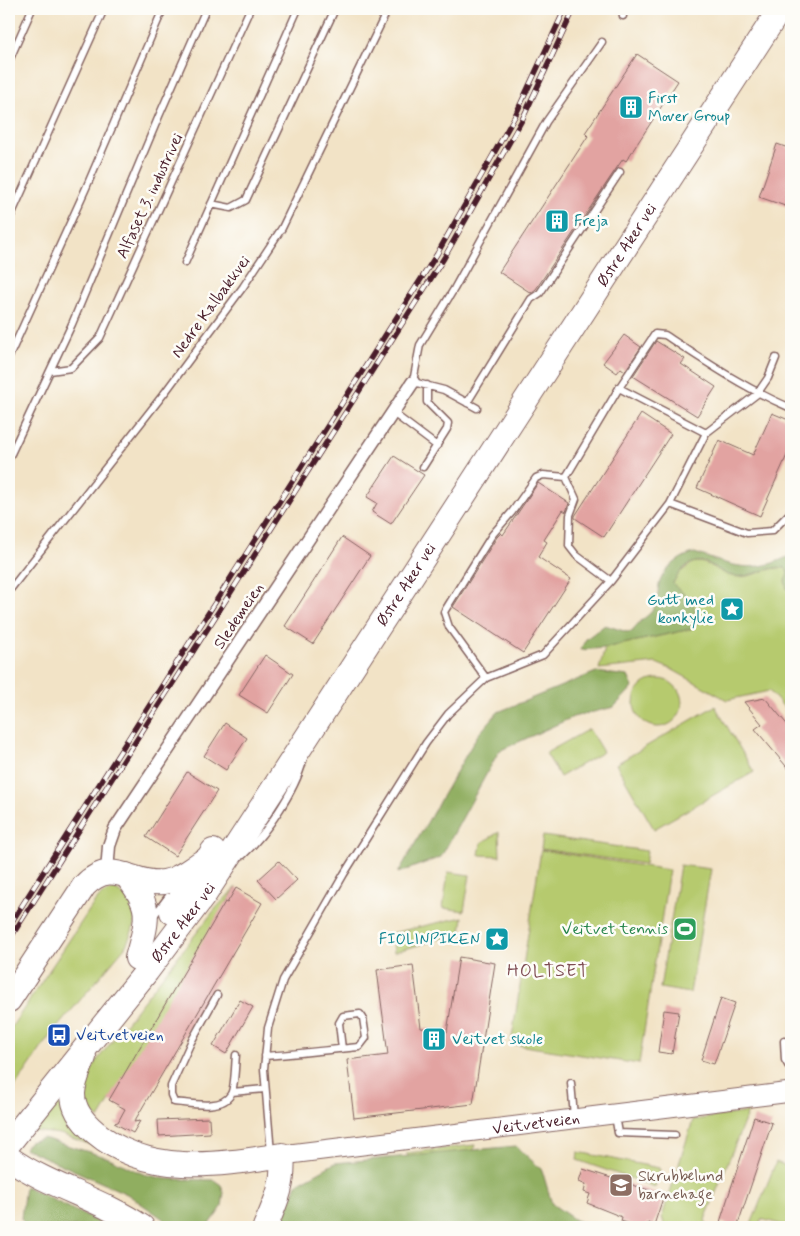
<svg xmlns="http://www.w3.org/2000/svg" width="800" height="1236" viewBox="0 0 800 1236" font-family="Mynerve,sans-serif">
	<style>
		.green { fill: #b6ca6e; stroke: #80744c }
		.forest { fill: #90ae61; stroke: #6d6646 }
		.building { fill: #e2a3a1 }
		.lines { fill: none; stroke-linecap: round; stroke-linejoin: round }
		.lane-casing { stroke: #856461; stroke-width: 9 }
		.street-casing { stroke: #856461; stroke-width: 15 }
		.secondary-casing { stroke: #856461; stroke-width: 21 }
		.highway-casing { stroke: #856461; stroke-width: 26 }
		.lane { stroke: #fff; stroke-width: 6 }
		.street { stroke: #fff; stroke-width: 12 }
		.secondary { stroke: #fff; stroke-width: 19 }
		.highway { stroke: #fff; stroke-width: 24 }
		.rail-casing { stroke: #4a1f2b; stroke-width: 5.5 }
		.rail { stroke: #fdfcf7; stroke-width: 4; stroke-dasharray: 11; stroke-linecap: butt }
		.labels { text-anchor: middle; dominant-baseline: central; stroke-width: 5; stroke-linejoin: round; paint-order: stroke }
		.culture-label { font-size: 16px; fill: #0d838f; stroke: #fdfcf7; text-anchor: start }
		.street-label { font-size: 16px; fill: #4a1f2b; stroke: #fdfcf7 }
		.leisure-label { font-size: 16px; fill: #27864d; stroke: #fdfcf7; text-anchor: end }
		.transit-label { font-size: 16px; fill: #164399; stroke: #fdfcf7; text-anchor: start }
		.education-label { font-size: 16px; fill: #785e54; stroke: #fdfcf7; text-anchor: start }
		.neighbourhood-label { font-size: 18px; letter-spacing: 1px; fill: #7f4d54; stroke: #fdfcf7 }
	</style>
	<rect width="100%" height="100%" fill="#fdfcf7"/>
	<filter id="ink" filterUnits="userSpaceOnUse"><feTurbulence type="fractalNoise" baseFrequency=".02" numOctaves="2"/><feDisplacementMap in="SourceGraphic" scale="10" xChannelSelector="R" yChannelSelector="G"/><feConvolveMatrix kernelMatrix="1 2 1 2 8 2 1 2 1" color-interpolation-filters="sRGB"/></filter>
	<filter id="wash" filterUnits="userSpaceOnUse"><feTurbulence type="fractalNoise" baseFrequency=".0096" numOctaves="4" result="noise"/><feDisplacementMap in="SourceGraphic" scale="20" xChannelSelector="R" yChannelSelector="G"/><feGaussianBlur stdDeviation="1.12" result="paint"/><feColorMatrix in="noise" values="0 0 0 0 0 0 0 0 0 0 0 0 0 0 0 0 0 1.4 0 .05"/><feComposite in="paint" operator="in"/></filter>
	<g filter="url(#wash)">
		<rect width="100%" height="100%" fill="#f2e3c6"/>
		<path class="green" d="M694,562C709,561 718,572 731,576C750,581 768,565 786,568L788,574L787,589L791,591V715L769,691L727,700L671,669L656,663L599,669L605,648L691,629L679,594L673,583L679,573Z
			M634 703a24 24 0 1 1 48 0a24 24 0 1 1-48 0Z
			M715,706L754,772L654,829L616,764Z
			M589,729L603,752L560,777L546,753Z
			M499,832L500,856L479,855L481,843Z
			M543,836L647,851L645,864L541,849Z
			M541,850L669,870L639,1064L511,1044Z
			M680,865L711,869L690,993L660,988Z
			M448,872L470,875L464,911L443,908Z
			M236,887L99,1119C72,1100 85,1083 98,1059L216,908Z
			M114,889C142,904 138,922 125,947L49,1037L9,1096V1031L94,903L102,894Z
			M463,917L461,933L394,952L392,933Z
			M73,1075L100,1148L60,1134L32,1131Z
			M748,1112L705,1220L708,1227H665L662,1217L693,1120Z
			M475,1145L472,1154L410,1170L407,1153Z
			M578,1152L659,1168L660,1170L655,1187L577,1160Z
			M776,1162L791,1168V1227L761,1219L759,1227H750Z"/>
		<path class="forest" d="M695,553C732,566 754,575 791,555V591L787,589L785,581L788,574L786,568C768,565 751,579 732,576C720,574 709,559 696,562C685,564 678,574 673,583C678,591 686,594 691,601C695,607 696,615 698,622L691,629L605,648L580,650L586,639L605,625L627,632L633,631C637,621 649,617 654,608C659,600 657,594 659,585C662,570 681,555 695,553Z
			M596,672L628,676L633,687L614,707L573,717L499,751L441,857L398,873L477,736L498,712Z
			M43,1138L109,1158L143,1174L166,1179L214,1180L221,1185L224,1192L222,1207L210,1224L204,1227H175L127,1194L24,1148L29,1142Z
			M516,1146L542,1170L552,1204L575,1220L596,1227H280L297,1184L335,1163Z
			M25,1186L108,1227H28L21,1219Z"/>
		<g id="blocks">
			<path class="building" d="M637,54L678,81L626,161L623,159L616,169L536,289L531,293L499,272L588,136L585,133Z
				M777,144L791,149V208L759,197Z
				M624,335L641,347L625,371L621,368L617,373L603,363Z
				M656,341L685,359L681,364L716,387L697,416L633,376Z
				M772,413L791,421V446L760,516L697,488L719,440L753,455Z
				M641,414L671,434L604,537L575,518V516Z
				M394,456L424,475L391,524L372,512L377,503L367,497Z
				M538,483L569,503L566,512L563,510L544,540L547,542L538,557L571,579L523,653L453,607L497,537L501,533L503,535Z
				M342,537L370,556L313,644L285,626Z
				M265,655L293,674L268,713L239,695Z
				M765,698L791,729V772L755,729L762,724L744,702Z
				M225,723L247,738L226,770L204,756Z
				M187,772L217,791L175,856L146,837Z
				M279,861L297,880L276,899L258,880Z
				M236,888L262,903L134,1122L140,1121L133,1133L114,1123L118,1122L125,1109L109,1100L225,902L227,903Z
				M459,957L495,963L473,1104L354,1118L347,1060L388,1055L377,970L413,965L421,1028L447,1032Z
				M721,998L735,1003L714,1064L701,1060Z
				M240,1000L253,1007L226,1054L213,1046Z
				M664,1010L679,1012L672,1054L658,1052Z
				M754,1117L772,1123L737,1227L720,1222Z
				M209,1118L210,1133L159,1136L158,1120Z
				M583,1169L664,1195L654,1225L648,1223L647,1227H640L621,1221L622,1217L587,1203L590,1194L584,1192L586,1184L579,1181Z"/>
		</g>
	</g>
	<g filter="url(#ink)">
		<use href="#blocks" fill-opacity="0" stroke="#856461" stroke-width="1"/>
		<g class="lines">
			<g class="lane-casing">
				<path id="lane" d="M622,9L623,16
					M9,61L32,9
					M211,204L231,208L246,200L335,9
					M9,220L104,9
					M185,263L298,9
					M9,357L86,188L163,9
					M50,371L71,368L100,338L250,9
					M619,388L706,433
					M467,403L531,299L540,293L620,172
					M477,408L444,390L413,382L420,345L454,289L546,122L602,42
					M393,413L437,446
					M9,458L72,324L159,116L206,9
					M423,467L447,429L448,423L427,402V385
					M670,504L747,533L772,531L791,512
					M611,581L576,555L569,546L570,515L576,499L566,477L619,388L655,334L665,335C706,362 746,389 791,408
					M9,591L166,391L243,287L282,228L388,9
					M486,678L449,627L444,612L492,535L512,512L536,478L543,475L566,477
					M243,855C266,834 295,791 303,761
					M153,917L168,897
					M217,995L191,1042L171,1086V1095L174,1102C189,1103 222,1111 231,1094C235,1087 235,1064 236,1055
					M784,1041L785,1060L791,1070
					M265,1056C297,1054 328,1050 359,1047L366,1038L363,1018L360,1014L343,1016L339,1023L342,1049
					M571,1083L574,1116
					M232,1092L265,1089
					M615,1116L618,1133L675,1135
					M271,1153L264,1069L268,1028L283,980L344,874L426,743L448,714L486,678L543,655L611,581L670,504L706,433L757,394L768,378L776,358"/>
			</g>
			<g class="street-casing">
				<path id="street" d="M107,872L109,846L115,829L413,382"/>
			</g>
			<g class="secondary-casing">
				<g id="secondary">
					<path id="s1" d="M282,1155L791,1092"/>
				</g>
			</g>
			<g class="highway-casing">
				<g id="highway">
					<path d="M126,875C153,908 148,918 137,958"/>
					<path d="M172,912L213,851"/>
					<path d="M9,1000L84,886C113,856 132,886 164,882C178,880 190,870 202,862"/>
					<path d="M84,1057C80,1069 73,1082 73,1094C73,1110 83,1122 95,1132C148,1177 218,1165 282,1155C285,1183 276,1202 265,1227"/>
					<path id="s2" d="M9,1143L147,971L205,894L780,9"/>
					<path d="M9,1158C50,1187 101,1199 142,1227"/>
				</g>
			</g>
			<use href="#lane" class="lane"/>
			<use href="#street" class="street"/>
			<use href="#secondary" class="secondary"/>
			<use href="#highway" class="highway"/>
			<g class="rail-casing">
				<path id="rail" d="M9,926L437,254L515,116L565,9
					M9,940L444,258L522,120L574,9"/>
			</g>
			<use href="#rail" class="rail"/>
		</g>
	</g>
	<defs>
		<g id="building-square" transform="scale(1.25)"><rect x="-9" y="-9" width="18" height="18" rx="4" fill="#0f9aa8" stroke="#fdfcf7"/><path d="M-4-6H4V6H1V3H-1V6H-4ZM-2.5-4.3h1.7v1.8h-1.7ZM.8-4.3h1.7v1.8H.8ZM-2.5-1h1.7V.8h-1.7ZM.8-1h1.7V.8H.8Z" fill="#fff"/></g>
		<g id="sight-square" transform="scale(1.25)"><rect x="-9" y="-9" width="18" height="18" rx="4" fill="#0f9aa8" stroke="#fdfcf7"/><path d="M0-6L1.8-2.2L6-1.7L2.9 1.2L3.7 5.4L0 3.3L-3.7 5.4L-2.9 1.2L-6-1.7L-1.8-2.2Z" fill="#fff"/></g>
		<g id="stadium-square" transform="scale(1.25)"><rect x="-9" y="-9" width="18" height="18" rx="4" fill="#2e9e5b" stroke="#fdfcf7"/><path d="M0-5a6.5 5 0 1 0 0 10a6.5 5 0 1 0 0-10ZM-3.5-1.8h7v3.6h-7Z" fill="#fff"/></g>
		<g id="bus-square" transform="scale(1.25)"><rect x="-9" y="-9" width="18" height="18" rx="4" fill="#1a4fb4" stroke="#fdfcf7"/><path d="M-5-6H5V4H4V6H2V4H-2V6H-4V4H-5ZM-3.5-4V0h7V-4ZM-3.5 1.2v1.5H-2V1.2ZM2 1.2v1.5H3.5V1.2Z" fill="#fff"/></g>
		<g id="school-square" transform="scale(1.25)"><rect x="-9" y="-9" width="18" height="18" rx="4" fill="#8d6e63" stroke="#fdfcf7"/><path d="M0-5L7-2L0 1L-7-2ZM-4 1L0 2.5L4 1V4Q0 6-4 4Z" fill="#fff"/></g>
	</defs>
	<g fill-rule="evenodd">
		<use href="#building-square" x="631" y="107"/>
		<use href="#building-square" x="557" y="221"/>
		<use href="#sight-square" x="732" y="609"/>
		<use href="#stadium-square" x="685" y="929"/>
		<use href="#sight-square" x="497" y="939"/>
		<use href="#bus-square" x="59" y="1035"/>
		<use href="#building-square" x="434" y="1039"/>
		<use href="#school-square" x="621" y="1185"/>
	</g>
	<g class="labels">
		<g class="culture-label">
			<text x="648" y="98">First<tspan x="648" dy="18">Mover Group</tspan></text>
			<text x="574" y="221">Freja</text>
			<text x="714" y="600" text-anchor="end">Gutt med<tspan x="714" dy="18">konkylie</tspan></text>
			<text x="480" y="939" text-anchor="end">FIOLINPIKEN</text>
			<text x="452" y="1039">Veitvet skole</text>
		</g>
		<g class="street-label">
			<text transform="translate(150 196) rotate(-65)">Alfaset 3. industrivei</text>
			<text stroke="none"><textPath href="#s2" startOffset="1091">Østre Aker vei</textPath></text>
			<text transform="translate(211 307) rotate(-54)">Nedre Kalbakkvei</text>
			<text stroke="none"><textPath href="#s2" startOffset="686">Østre Aker vei</textPath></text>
			<text transform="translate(239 616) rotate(-56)">Sledemeien</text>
			<text stroke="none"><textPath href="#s2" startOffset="281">Østre Aker vei</textPath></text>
			<text stroke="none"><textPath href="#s1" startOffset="256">Veitvetveien</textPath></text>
		</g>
		<g class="leisure-label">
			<text x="668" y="929">Veitvet tennis</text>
		</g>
		<g class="transit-label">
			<text x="76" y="1035">Veitvetveien</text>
		</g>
		<g class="education-label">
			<text x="638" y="1176">Skrubbelund<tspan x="638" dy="18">barnehage</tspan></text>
		</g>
		<g class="neighbourhood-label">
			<text x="548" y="971">HOLTSET</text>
		</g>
	</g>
	<rect width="800" height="1236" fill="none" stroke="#fdfcf7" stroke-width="30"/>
</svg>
